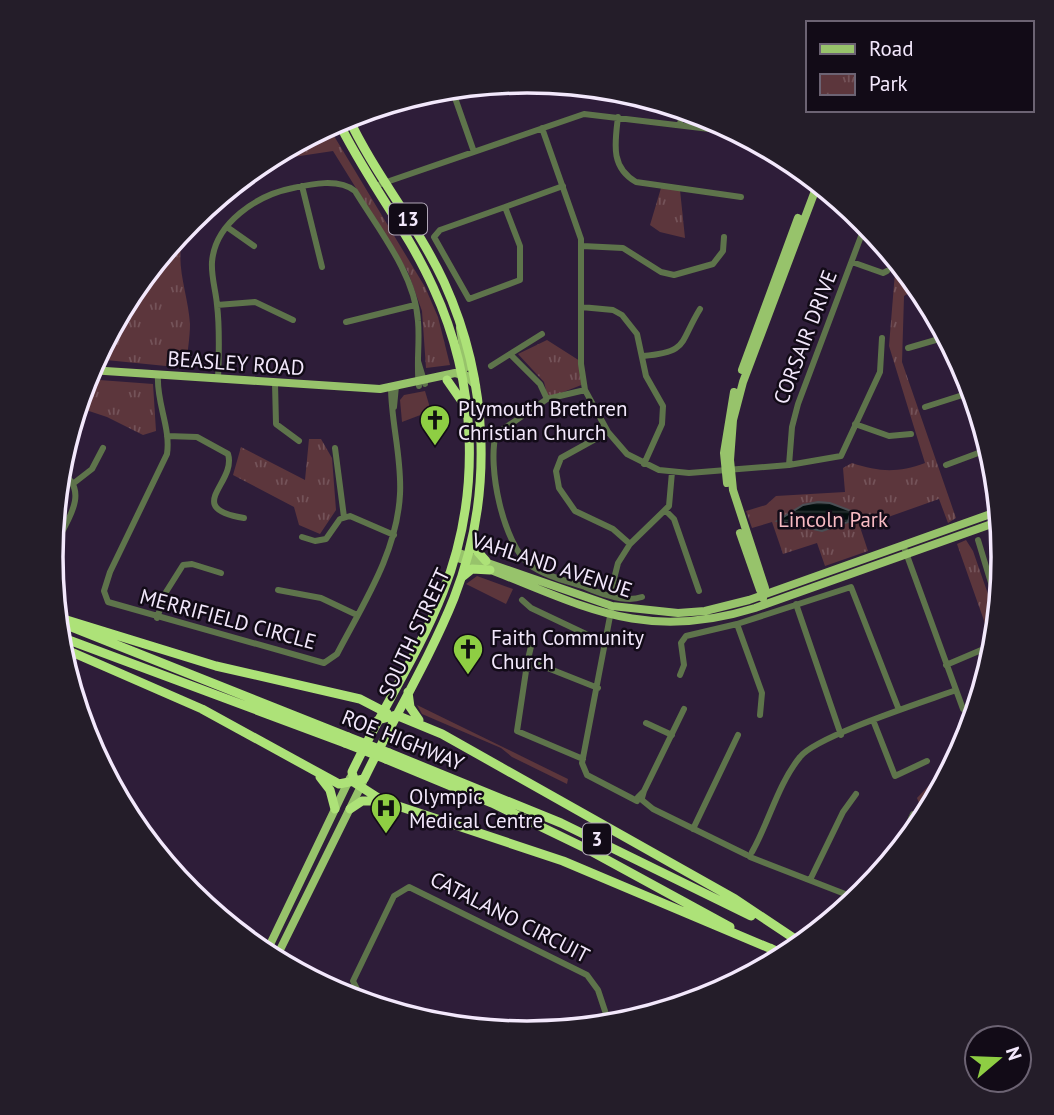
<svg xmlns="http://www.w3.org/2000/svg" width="1054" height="1115" viewBox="0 0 1054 1115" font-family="'PT Sans',sans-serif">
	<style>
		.grass { fill: #5c363c }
		.park { fill: url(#park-tufts) }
		.water { fill: url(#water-rules); stroke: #4b4f55; stroke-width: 2 }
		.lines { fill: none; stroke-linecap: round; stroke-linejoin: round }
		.minor { stroke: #5e744b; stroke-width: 6 }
		.major { stroke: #97c36b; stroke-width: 8 }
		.highway { stroke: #ade278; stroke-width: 9 }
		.highway-bridge { stroke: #ade278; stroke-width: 9 }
		.labels { text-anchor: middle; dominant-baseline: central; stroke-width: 5; stroke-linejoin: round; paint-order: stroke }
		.shield { fill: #120b17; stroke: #b0a6b7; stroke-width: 2 }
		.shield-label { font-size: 19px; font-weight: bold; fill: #f3e8fc }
		.street-label { font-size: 21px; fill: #f3e8fc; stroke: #120b17 }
		.poi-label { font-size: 21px; fill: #f3e8fc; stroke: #120b17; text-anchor: start }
		.park-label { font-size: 21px; fill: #f8bbc3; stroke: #120b17 }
		.rim { fill: none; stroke: #f3e8fc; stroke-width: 3.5 }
	</style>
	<defs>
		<pattern id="park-tufts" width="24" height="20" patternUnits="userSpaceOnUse" patternTransform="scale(1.75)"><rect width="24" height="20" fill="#5c363c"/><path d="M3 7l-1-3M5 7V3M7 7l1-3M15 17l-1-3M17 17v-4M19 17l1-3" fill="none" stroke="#745359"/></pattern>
		<pattern id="water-rules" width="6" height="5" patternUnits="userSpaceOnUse" patternTransform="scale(1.75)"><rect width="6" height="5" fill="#030e0d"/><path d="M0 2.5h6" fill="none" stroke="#283131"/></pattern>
	</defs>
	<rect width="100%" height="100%" fill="#2e1d39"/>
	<path class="grass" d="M425,391L431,411L402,422L400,400L404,395Z
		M477,576L513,589L506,604L466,584Z
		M417,705L568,779L567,784L512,757L501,748L422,714Z"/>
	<path class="park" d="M328,126L425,287L438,317L450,365L426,368L422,311L408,272L333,151L293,157L255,168Z
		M661,188L680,190L685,238L660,232L650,225Z
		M194,218C167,249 188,288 190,324C190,338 187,354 186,368L96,359L131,293L191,220Z
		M896,260L910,277L912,291L904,296L902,362L956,518L948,523L939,499L860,527L868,551L825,566L817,543L783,554L772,522L752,528L746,511L766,505L776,496L845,492L843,468L852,463C879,472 898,473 925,463L889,346Z
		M547,340L580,361L584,384L548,398L544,382L518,354Z
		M86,379L153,384L156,431L143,435L107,417L77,407Z
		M309,439H321L332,458L336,510L320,534L299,525L294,507L233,475L241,447L305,480Z
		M966,540L973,551L997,620L994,649L957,544Z
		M961,752L926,817H925L917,798Z"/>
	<path class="water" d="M818,502L830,503L851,511L848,522L822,531L777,521L803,505Z"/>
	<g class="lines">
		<path class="minor" d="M454,95L474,152
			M375,108H402L479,86
			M618,117C615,143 610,167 636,182L741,197
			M680,125L682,109
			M542,128L581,239V364L585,390L608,432L627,454L659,470L689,473L789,465L841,456L880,372L882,338
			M302,186L322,267
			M375,186L584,114L718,130L730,129
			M505,207L440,230L434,237L469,299L520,280V246L505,207L563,186
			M227,227L254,246
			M582,246L623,248L661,272L674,275L713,264L723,251L724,237
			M852,262L883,273L887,271
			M217,305L255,302L293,320
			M581,307L613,310L622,315L637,334L646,376L663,406L662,424L644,464
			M346,322L415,305
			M908,348L946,337
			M510,354L540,384L547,399
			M643,356C689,352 679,343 700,309
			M418,361L425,384
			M491,366L542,334
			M158,375C156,402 171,428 167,454L110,572L104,591L108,602L324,663L337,654C363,604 397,553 400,494C402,458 391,422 391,387
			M218,379C219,355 220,329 217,305C216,291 211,277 212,262C215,223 257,195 293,188C311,184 339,178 355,191C378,229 415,274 418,321C420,343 416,364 419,386
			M275,383L276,424L299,441
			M585,390L547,399L496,434C487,466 503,544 530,565C545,576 567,581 585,587C601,594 625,603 642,597
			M394,407L396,386
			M925,407L972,392
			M855,424L889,436L911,434
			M608,432L561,458L556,471L559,488L575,511L613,529L630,544
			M167,436L197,437L228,454C237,483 182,508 244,518
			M335,448L344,517
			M789,465L792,427L798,404L866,223
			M946,465L989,449
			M74,483L92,469L103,448
			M666,511L674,519L699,591
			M302,537L315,541L326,539L340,519L350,516L394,535
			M978,540L998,606
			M52,550C64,526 94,489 59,472
			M905,550L963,709L975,714
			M278,590L321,598L357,615
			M610,595L618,563L630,544L669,506L672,472
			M522,600L531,608L607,644
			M796,604L841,735
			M611,611L582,763L587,775L637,801
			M157,618L166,592L183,565L192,564L221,573
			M737,624L762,693L760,715
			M532,665L529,655L532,642
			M946,665L986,648
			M680,675L684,665L681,643L686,636L737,624L851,587L899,710
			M873,720L895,776L927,761
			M646,723L672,735
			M583,759L517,731L526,671L532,665H540L598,688
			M644,791L684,709
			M638,797L644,791L642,798
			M642,800L653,809L747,855
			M693,829L738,735
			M752,852C769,822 778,784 800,757C816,736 926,701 956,690
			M750,857L858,899
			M894,857L913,814
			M810,880L843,812L856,794
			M400,1014L360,995L353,981L394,896L409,887L587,975L598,990L610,1026"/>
		<path class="major" d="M460,328L466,366L460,375
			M90,370L380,389L455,373L467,376L476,386
			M742,370L798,218
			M727,483L724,453L734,392
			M740,533L760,590L764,595
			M456,552L612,606L678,613L705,611L749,600L999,511
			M455,557C568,595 630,647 755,608L1000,521
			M763,598L765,588L733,490L730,460L733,420L743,382L818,183
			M265,955L350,778
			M275,960L363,782"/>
		<path class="highway" d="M338,121C366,179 407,229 433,287C477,382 482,494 443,592C420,651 380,713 352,772L355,783L383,801L563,861L774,950
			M447,380L463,403
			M473,538L477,551L486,561
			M462,577L472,569L490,570
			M57,617L216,666L360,699L387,713
			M69,626L348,737
			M58,636L345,743
			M60,647L202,709L339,784L364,779C393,719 429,660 454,598C494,496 489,381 444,282C417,224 375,175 348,117
			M408,692L410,707L419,720
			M378,720L396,715L442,734L735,899L798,941
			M389,753L561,823L751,916
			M386,759L492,803L587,849L730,927
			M320,777L330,790L335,809
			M350,809L362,801H377
			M770,948L786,957"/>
		<path class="highway-bridge" d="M348,737L389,753
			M345,743L386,759"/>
	</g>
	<defs>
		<g id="church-pin" transform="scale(1.575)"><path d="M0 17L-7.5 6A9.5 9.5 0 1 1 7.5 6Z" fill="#8ece43" stroke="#120b17"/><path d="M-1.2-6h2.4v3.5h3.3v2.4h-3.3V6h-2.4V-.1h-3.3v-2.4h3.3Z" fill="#111"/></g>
		<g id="hospital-pin" transform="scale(1.575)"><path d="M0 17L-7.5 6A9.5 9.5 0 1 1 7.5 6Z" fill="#8ece43" stroke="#120b17"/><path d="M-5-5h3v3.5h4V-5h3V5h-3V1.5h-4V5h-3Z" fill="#111"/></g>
	</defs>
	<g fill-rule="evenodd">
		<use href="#church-pin" x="435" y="420"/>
		<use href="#church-pin" x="468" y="649"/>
		<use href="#hospital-pin" x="386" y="808"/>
	</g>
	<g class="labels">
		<g class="shield">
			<rect x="389" y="203.5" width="38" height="31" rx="5"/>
			<rect x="583" y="823.5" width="28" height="31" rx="5"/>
		</g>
		<g class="shield-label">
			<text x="408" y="219">13</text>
			<text x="597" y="839">3</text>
		</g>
		<g class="street-label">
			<text transform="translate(805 337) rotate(-69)">CORSAIR DRIVE</text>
			<text transform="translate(236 363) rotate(4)">BEASLEY ROAD</text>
			<text transform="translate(552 565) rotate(18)">VAHLAND AVENUE</text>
			<text transform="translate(228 619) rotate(15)">MERRIFIELD CIRCLE</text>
			<text transform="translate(414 633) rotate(-65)">SOUTH STREET</text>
			<text transform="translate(403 740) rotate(22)">ROE HIGHWAY</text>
			<text transform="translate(510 917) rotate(27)">CATALANO CIRCUIT</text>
		</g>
		<g class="poi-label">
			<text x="458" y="408">Plymouth Brethren<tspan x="458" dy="24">Christian Church</tspan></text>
			<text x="491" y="637">Faith Community<tspan x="491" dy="24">Church</tspan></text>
			<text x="409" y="796">Olympic<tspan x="409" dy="24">Medical Centre</tspan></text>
		</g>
		<g class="park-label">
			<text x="833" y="519">Lincoln Park</text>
		</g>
	</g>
	<path d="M0 0H1054V1115H0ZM63 557a464 464 0 1 1 928 0a464 464 0 1 1-928 0Z" fill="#241d29" fill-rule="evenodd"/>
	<path class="rim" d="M63 557a464 464 0 1 1 928 0a464 464 0 1 1-928 0Z"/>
	<rect x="806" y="21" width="228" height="91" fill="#120b17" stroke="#6c6373" stroke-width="2"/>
	<rect x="820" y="44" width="35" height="10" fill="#97c36b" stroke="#6c6373" stroke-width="2"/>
	<text x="869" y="56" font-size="21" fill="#f3e8fc">Road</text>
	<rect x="820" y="74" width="35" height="21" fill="url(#park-tufts)" stroke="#6c6373" stroke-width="2"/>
	<text x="869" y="91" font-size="21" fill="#f3e8fc">Park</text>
	<g transform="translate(998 1059) rotate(71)"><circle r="33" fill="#120b17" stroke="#6c6373" stroke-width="2"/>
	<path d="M0-5L12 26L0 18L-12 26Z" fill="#8ece43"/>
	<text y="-10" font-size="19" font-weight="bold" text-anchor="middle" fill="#f3e8fc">N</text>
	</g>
</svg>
